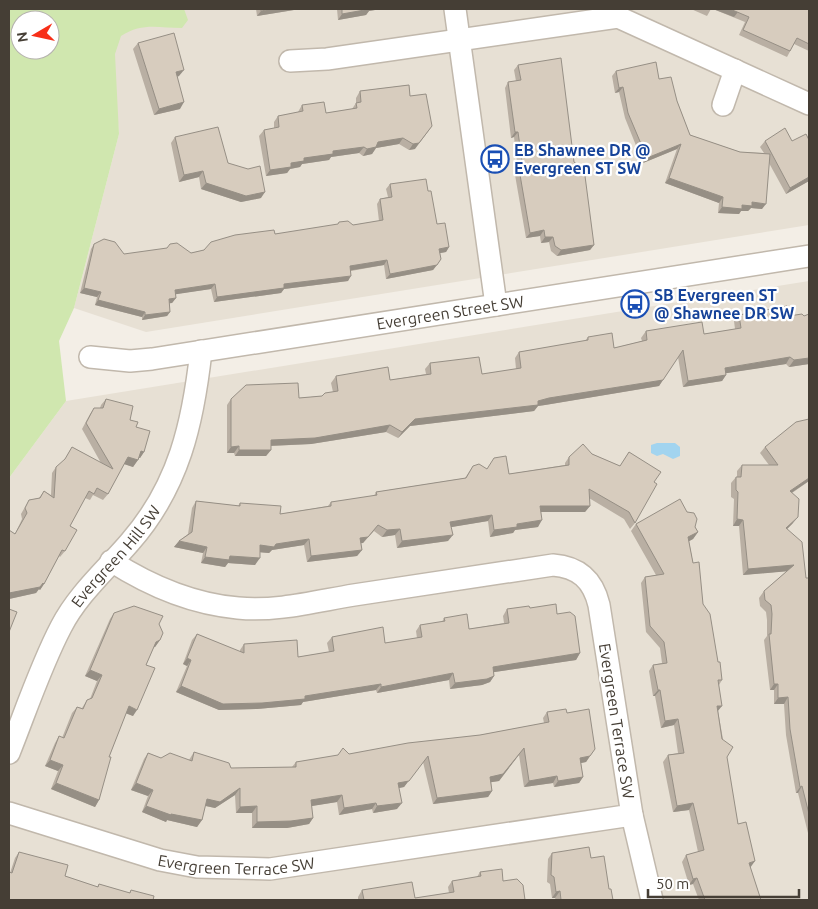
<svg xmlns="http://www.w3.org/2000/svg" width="818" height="909" viewBox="0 0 818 909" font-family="Ubuntu,sans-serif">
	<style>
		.residential { fill: #e7e0d4 }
		.green { fill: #d0e7af; fill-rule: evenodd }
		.water { fill: #a2d4ef }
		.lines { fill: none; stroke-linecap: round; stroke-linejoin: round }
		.minor-casing { stroke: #c1b8ac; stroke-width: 24 }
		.minor { stroke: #fff; stroke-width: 21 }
		.wall { fill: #b9afa3 }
		.shaded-wall { fill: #968f85 }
		.building { fill: #d7ccbe; stroke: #968f85 }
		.labels { text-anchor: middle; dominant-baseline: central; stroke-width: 4.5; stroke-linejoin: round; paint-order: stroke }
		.transit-label { font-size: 16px; font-weight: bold; fill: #164399; stroke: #fff; text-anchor: start }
		.street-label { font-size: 16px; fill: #453e35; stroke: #fff }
	</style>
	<rect width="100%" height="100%" fill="#f3eee6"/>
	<path class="residential" d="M108,9H809V225L146,332L74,308L119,134Z
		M809,281V900H9V478L66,401Z"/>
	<path class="green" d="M9,9H184L188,20L182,28C159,28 142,22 121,36L115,54L119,134L74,308L59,341L66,401L9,478ZM20,20H50V50H20Z"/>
	<path class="water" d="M657,443H675L680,447V456L673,459L663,454L657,456L651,453V445Z"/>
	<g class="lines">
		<g class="minor-casing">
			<g id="minor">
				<path d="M455,9L496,305"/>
				<path d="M290,61L327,59L618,17L809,104"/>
				<path d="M723,105L735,70"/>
				<path id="s1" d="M90,357L130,361L152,359L809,256"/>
				<path id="s2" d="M9,753C25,713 41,665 61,627C78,594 106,570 130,542C179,486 193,423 201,351"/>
				<path id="s3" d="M9,813L160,860L197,867L270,869L632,815L599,605C593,580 579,567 553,565C487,575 421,585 354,595C317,601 276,612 238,608C192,604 150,586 111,561"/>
				<path d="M632,815L652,900"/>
			</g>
		</g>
		<use href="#minor" class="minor"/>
	</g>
	<path class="wall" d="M256,9H300L257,16Z
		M337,9H381L369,11L366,15L338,20Z
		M691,9H711L707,16Z
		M713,9H809V51L794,44L787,57L739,35L745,22Z
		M138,43L179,76L177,77L180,109L154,115L133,49Z
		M518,65L574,162L594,245L590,250L557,256L551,251L549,242L541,243L540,236L526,238L515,175L518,170L514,137L511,138L505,88L508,82L516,81L514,70Z
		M616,71L659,79L677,101L690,135L740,152L764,153L760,147L765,141H792L809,140V181L786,194L769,163L762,209L751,208L748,211H741L739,214L718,213L719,203L665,183L677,149L643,163L625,118L619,92L615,93L612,76Z
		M409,85L415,149L409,150L399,144L376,148L372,154L363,156L359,153L331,157L329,160L302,164L300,167L290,169L287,173L266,176L259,136L264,130L274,128V122L278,116L298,112L302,105L326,113L352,109L356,103V98L360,91Z
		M175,137L228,163L261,198L241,202L201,189L199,177L179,182L171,143Z
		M390,184L428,191L437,224L449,247L446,252L440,253L441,259L433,270L386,279L384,265L351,271L348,281L284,289L281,293L214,302L211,289L175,294L176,298L172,303H169L170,312L167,316L142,320V317L95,305L97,297L80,293L91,249L94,244L124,254L191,253L275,234L353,225L379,221L377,204L380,199L388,197L386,189Z
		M739,315L789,316L809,364L789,367L786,364L726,373V375L722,381L683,387L678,357L659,386L545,405L538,406L534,411L410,426L398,438L386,432L311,444L271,446V450L266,456H235L234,453H227V405L231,399L299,398L322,396L333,392L331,383L336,376L390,380L426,374L425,369L430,363L482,374L516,369L515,358L519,352L585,341L588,337L614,348L642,341L641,338L646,331L704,334L735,329L734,321Z
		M106,399L130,420L136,427L144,452L140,458H139L133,467L124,464L108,494L103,500L93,495L90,500L85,498L70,526L65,551L60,557L59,556L44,584L40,590L39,589L36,593L9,599V530L15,534L22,519L21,514L29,500L39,498L44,491L51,495L52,473L56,467L64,461L72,447L101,463L82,429L90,414L94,408H100L101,405Z
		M809,419V481L792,493L793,523L787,529L806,578H809V837L798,793H796L786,735L784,704H774V690H770L764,640L767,636V620L766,612L760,606L759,598L764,591L787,571L743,575L739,526H733L734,499L731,497V483L736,477H737V471L742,465H769L760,453L765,447Z
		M629,452L654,482L635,523L630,529L624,519L589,498L590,506L585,512H541L538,527L515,530L513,533L490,537L488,521L451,527L448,541L397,548L395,535L382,537L374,531L363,543H361L362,550L357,556L307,562L304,545L272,550L269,553L260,552L255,565L228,563L225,567L201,563L203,553L174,547L179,541L188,534L192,508L196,501L238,506L240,503L280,514L328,506L331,502L374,496L376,492L465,478L473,466L509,474L565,465V463L569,457L592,454L620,466Z
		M687,512L698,532L693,539L689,541L693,563L722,680L719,685L718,711L738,824L750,867L761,900H699L693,884L689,885L682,862L686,855L698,852L689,810L673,812L663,762L668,755L678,753L674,725L661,728L655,696H653L649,671L653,665L662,663L660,648L646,632L641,583L645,577L656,575L631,531L636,524Z
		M530,608L557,614L580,653L576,660L494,672V676L490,682L482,685L450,689L449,680L377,693L376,690L303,702L301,705L257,709L219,710L176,692L187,666L183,664L192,640L197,634L240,652V650L244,644L298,657L329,652L327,643L332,637L385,643L417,638L416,631L420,625L442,622L444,618L469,629L504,623L503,616L507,609Z
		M114,613L159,624L160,640L155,647H154L146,665L133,716L126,713L109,757L99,800L95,807L51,789L58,771L45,766L55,743L59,736L62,738L72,713L77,707L82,708L87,700L90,699L97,681L85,676L110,619Z
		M547,712L567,713L595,749L586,762L581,763L583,777L579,783L554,787L553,783L524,787L519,755L499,781L491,782L492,791L488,797L433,804L423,762L404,787L399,788L397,809L373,813L372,809L339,815L337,802L311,806L313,818L309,824L287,828H252V813H236L235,795L215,808L205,806L202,820L197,827L167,820L166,822L142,812L148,796L131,790L144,759L148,753L161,758L189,760L194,752L231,768L292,767L296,762L480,735L544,723L543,718Z
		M19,852L65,876L97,887L99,884L129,893L131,890L153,900L10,873L15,858Z
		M552,853L591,858L609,889L613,900H556L555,898H552L550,884L547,882L548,859Z
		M480,872L503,881L525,900H358V897L362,890L415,898L449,893L448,887L452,881L477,877Z"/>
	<path class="shaded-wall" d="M272,9H300L257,16L261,11Z
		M368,9H381L369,11L366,15L338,20L342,14Z
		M713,9H730L738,12L734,17Z
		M184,70L179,76L171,78L176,72Z
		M623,87L619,92L615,93L619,88Z
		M184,102L180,109L154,115L159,109Z
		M432,126L415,149L409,150L413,144Z
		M515,132H518L514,137L511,138Z
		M403,138L399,144L376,148L372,154L363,156L367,149L378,142Z
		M681,144L677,149L643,163L647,158Z
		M364,147L359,153L331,157L329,160L302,164L300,167L290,169L287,173L266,176L270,170L304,158L333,151Z
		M203,171L199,177L179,182L184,175Z
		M809,177V181L786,194L790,188Z
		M669,178L723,197L719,203L665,183Z
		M206,183L265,192L261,198L241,202L201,189Z
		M752,202L766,204L762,209L751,208L748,211H741L739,214L718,213L722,207L742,205Z
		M544,230L540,236L526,238L530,233Z
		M545,237H553L549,242L541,243Z
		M594,245L590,250L557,256L561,250Z
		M449,247L446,252L435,254L439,249Z
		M387,260L384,265L347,271L350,266Z
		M437,265L433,270L386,279L390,274Z
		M351,276L348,281L284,289L281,293L214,302L217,297L284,284Z
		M215,284L211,289L171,295L175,290Z
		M84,288L101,292L97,297L80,293Z
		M176,298L172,303L165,304L169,299Z
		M98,300L145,312L142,317L95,305Z
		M170,312L167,316L142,320L145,315Z
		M790,357L786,364L721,374L725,368Z
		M809,358V364L789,367L794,360Z
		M726,375L722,381L683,387L688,381Z
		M663,380L659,386L545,405L538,406L534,411L410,426L398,438L402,432L415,419L538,401L549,398Z
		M390,425L386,432L311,444L266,446L271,440Z
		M239,446L234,453H227L231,447Z
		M239,450H271L266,456H235Z
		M141,451L144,452L140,458L137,457Z
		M128,457L138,460L133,467L124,464Z
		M809,478V481L785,497L790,491Z
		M540,506H590L585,512H536Z
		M492,515L488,521L446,528L450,522Z
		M798,517L793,523L781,535L786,528Z
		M737,519L743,520L739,526H733Z
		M542,520L538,527L515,530L513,533L490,537L494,530L517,524Z
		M378,525L363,543L355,544L360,538Z
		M400,529L395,535L382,537L387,530Z
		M698,532L693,539L684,544L688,537Z
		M453,535L448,541L397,548L402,541Z
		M309,539L304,545L272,550L269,553L256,552L260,545L276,544Z
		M179,541L207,547L203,553L174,547Z
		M362,550L357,556L307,562L311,556Z
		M230,556L260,558L255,565L228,563L225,567L201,563L205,557Z
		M794,565L790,571L743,575L748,569Z
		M43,583L44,584L40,590L39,589L36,593L9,599V593Z
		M160,640L155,647L151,648L156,642Z
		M580,653L576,660L488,673L493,667Z
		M187,658L191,660L187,666L183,664Z
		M90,670L102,675L97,681L85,676Z
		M453,673L449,680L377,693L381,687Z
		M494,676L490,682L482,685L450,689L455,683Z
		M381,684L376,690L303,702L301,705L257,709L219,710L176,692L181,686L305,696Z
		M774,684H778L774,690H770Z
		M658,690H660L655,696H653Z
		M788,697L784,704H774L778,698Z
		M129,706L137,710L133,716L125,713Z
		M717,706H722L717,712Z
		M678,719L674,725L661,728L665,721Z
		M524,748L499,781L486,783L490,777Z
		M590,756L586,762L576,764L580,758Z
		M50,760L63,765L58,771L45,766Z
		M423,762L404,787L394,789L398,783Z
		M557,776L553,783L524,787L529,781Z
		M583,777L579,783L554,787L558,781Z
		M56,783L99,800L95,807L51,789Z
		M136,783L153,790L148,796L131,790Z
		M802,786L798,793H796L800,787Z
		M240,788L235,795L215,808L202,805L207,799Z
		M492,791L488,797L433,804L437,798Z
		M342,795L337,802L306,807L311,800Z
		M376,803L372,809L339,815L344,808Z
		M402,803L397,809L373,813L377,806Z
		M693,803L689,810L673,812L677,806Z
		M146,806L202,820L197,827L167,820L166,822L142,812Z
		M257,806L252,813H236L240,807Z
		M313,818L309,824L287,828H252L257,822Z
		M755,861L750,868L749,863Z
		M697,878L693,884L689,885L693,879Z
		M560,891L555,898H552L556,892Z"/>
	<path class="building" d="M261,9H272L261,11Z
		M342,9H370L342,14Z
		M730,9H809V44L797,38L790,51L743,30L749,17Z
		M174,33L184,70L176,72L184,102L159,109L138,43Z
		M561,58L574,162L583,169L585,176L594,245L561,250L555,246L553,237H545L544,230L530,233L519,169L523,168L518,132H515L508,82L521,80L518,65Z
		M656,62L659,79L671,77L677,101L690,135L740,152L770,154L766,204L752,202V206L742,205V209L722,207L723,197L669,178L681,144L647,158L628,113L623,87L619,88L616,71Z
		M409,85L410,96L426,94L432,126L419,143L413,144L403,138L378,142L376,147L367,149L364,147L333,151V154L304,158V161L291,163V167L270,170L264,130L279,127L278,116L303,111L302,105L324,102L326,113L357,108L356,103L361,102L360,91Z
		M218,127L228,163L248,169L260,166L265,192L246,196L206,183L203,171L184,175L175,137Z
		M785,128L792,141L806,134L809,140V177L790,188L765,141Z
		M426,179L428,191H431L437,224L445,223L449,247L439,249L441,259L437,265L390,274L387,260L350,266L351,276L284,284V288L217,297L215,284L175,290L176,298L169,299L170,312L145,315V312L98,300L101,292L84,288L94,244L104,239L115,242L124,254L167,248L170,244L177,243L191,253L204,250L211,242L235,235L274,230L275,234L338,224L339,222L348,221L353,225L383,220L380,199L392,197L390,184Z
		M787,306L789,316L802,314L804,316L809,314V358L794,360L790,357L725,368L726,375L688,381L683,350L663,380L549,398L538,401V405L415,419L402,432L390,425L315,438L271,440V450H239V446L231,447V399L246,385L298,383L299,398L322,396L325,393L338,391L336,376L388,367L390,380L431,374L430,363L479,357L482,374L521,368L519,352L588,340V337L612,333L614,348L647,340L646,331L702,322L704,334L741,328L739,315Z
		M106,399L133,406L130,420L138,422L136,427L150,431L144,452L141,451L138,460L128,457L108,494L97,488L94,494L89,491L70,526L77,530L65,551L62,550L44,584L43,583L40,587L9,593V530L15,534L27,513L25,508L29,500L40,498L44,491L54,498L56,467L65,459L72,447L113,469L86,423L94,408H103Z
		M809,419V478L790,491L799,499L798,517L786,528L802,542L806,578H809V814L802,786L800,787L790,729L788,697L778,698V684H774L769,634H771L772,614L771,605L765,600L764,591L794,565L748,569L743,520L737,519L738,492L736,490V477H741L742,465H778L765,447L796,422Z
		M583,444L592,454L620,466L629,452L661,472L654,482L657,484L635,523L629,512L589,489L590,506H540L542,520L517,524V527L494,530L492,515L450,522L453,535L402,541L400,529L387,530L378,525L368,537L360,538L362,550L311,556L309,539L276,544L274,547L260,545V558L230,556L229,560L205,557L207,547L179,541L192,532L196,501L240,506V503L281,506L280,514L331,506V502L377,495L376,492L466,478L473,466L479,464L487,469L494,458L506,456L509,474L569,465V457Z
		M680,499L687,512L694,513L697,519L695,527L698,532L688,537L693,563L699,562L703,604L710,614L718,662H720L722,680H718L722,706H717L722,739L733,747L727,757L738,824L746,822L755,861L749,863L761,900H705L697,878L693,879L686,855L704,850L693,803L677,806L668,755L684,753L678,719L665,721L660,690H658L653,665L667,663L664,642L650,626L645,577L664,574L636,524Z
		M556,604L557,614L570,612L575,616L580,653L493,667L494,676L487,679L455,683L453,673L381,687V684L305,696V699L262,703L223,704L181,686L191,660L187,658L197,634L244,653V644L297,640L298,657L334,651L332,637L383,627L385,643L422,637L420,625L445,621L444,618L467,614L469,629L509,623L507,609L529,606L530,608Z
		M134,606L163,616L159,624L163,633L160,640L156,642L146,665L155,668L137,710L129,706L109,757H111L99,800L56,783L63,765L50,760L59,736L64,738L77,707L83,709L87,700L92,698L102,675L90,670L114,613Z
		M9,609L17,612L9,632Z
		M566,709L567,713L589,709L595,749L590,756L580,758L583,777L558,781L557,776L529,781L524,748L503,774L490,777L492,791L437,798L428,756L409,781L398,783L402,803L377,806L376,803L344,808L342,795L311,800L313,818L291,821L257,822V806L240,807V788L220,802L207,799L202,820L171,814V815L146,806L153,790L136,783L148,753L161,758L170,753L192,761L194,752L229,763L231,768L296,767V762L338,755L343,748L349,754L408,743L480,735L549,722L547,712Z
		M589,847L591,858L604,856L609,889H611L613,900H561L560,891L556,892L554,877L551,875L552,853Z
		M19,852L68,865L65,876L98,887L99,884L130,893L131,890L154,896L153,900H9V872L12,873Z
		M502,869L503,881L517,879L523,885L525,900H364L362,890L412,882L415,898L454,892L452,881L481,876L480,872Z"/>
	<defs>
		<g id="bus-ring" transform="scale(1.4375)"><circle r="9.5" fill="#fff" stroke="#1a4fb4" stroke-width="1.5"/><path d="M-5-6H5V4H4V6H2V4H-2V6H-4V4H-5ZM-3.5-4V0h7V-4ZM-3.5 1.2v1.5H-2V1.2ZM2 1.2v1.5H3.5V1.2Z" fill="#1a4fb4"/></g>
	</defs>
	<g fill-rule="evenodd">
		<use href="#bus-ring" x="495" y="159"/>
		<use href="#bus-ring" x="635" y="304"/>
	</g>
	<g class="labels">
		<g class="transit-label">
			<text x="514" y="150">EB Shawnee DR @<tspan x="514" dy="18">Evergreen ST SW</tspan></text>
			<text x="654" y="295">SB Evergreen ST<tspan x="654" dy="18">@ Shawnee DR SW</tspan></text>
		</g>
		<g class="street-label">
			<text stroke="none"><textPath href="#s1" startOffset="364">Evergreen Street SW</textPath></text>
			<text stroke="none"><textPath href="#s2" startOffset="226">Evergreen Hill SW</textPath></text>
			<text transform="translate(617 721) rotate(81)">Evergreen Terrace SW</text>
			<text stroke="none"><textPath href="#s3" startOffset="235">Evergreen Terrace SW</textPath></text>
		</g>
	</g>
	<rect width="818" height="909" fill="none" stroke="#453e35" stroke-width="20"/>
	<g transform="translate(35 35) rotate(261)"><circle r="24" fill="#ffffff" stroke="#b5b2ae"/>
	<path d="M0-4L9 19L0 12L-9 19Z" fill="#f72f18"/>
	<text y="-8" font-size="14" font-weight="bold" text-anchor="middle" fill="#453e35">N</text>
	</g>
	<path d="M648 889v8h151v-8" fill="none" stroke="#453e35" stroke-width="2.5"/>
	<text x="656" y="889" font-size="15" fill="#453e35" stroke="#ffffff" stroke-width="4" paint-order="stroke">50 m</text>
</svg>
